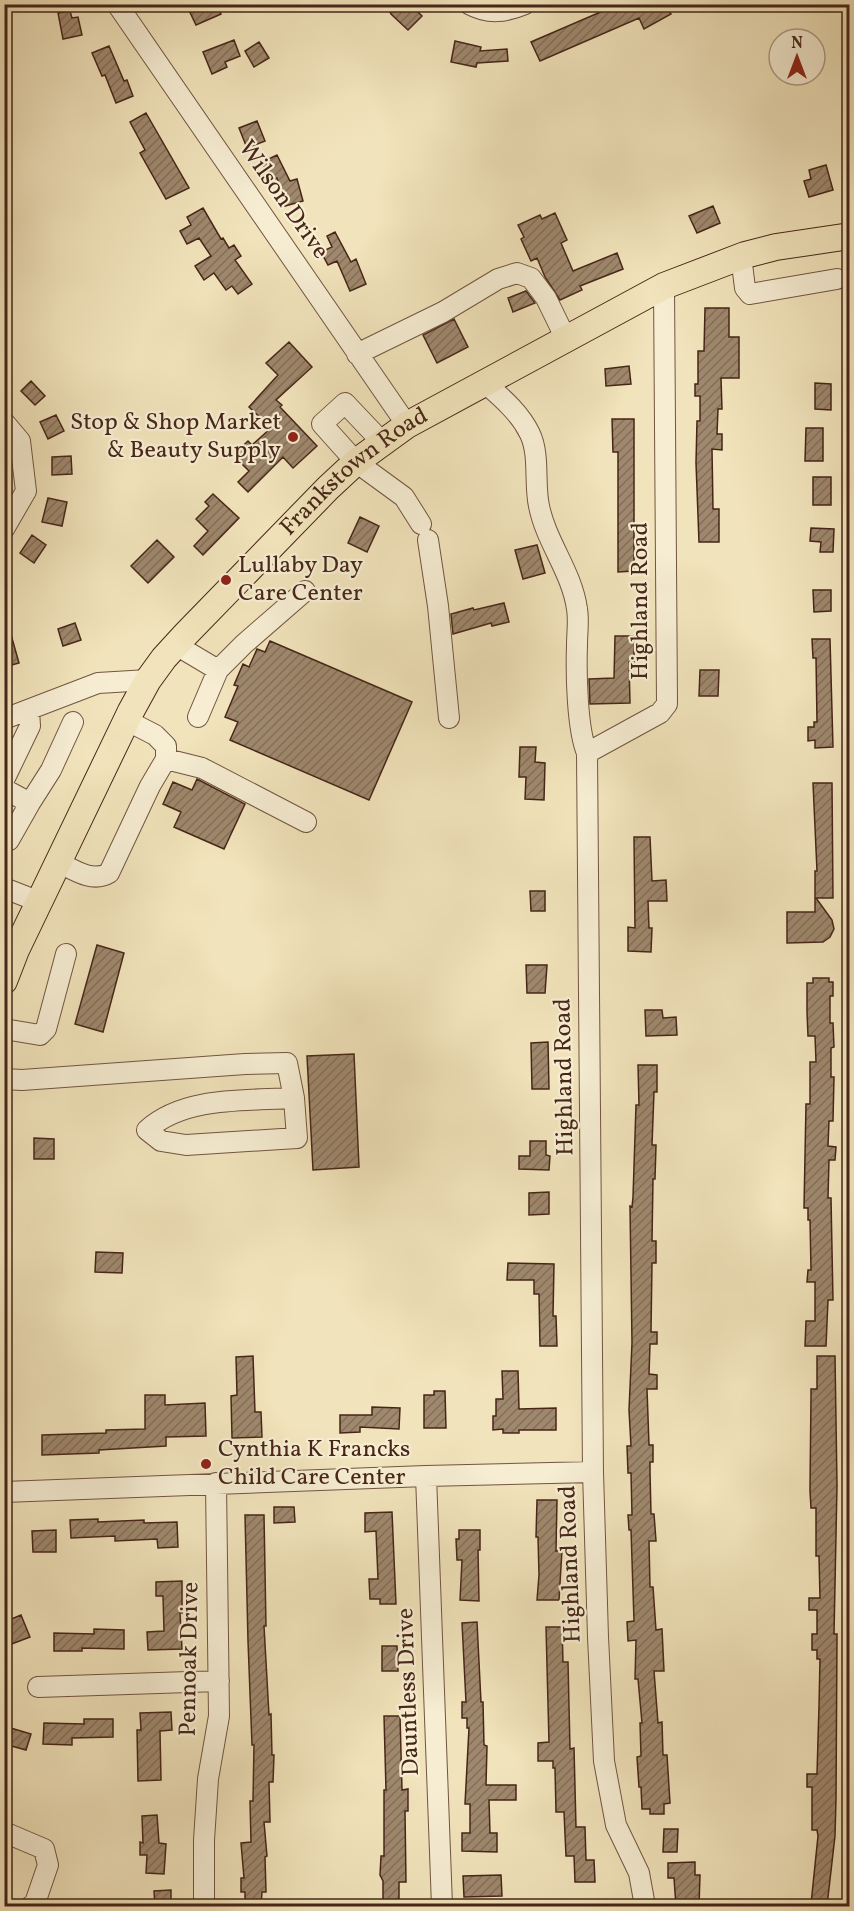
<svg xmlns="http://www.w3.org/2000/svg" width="854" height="1911" viewBox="0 0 854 1911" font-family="Vollkorn,serif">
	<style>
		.building { fill: url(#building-hatch); stroke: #472618; stroke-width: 1.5 }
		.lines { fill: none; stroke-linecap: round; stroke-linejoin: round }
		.minor-casing { stroke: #725541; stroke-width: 22 }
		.major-casing { stroke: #472618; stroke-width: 28 }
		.minor { stroke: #f6edd3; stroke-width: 20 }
		.major { stroke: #f1e3bb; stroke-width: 26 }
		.poi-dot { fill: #8f2418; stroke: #f6edd3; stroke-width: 2 }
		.labels { text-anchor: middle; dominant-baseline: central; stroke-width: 4.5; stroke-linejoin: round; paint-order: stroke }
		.street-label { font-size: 24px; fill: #472618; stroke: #f6edd3 }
		.poi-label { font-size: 24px; fill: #472618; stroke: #f6edd3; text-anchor: start }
	</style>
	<defs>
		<pattern id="building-hatch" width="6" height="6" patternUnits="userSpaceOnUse" patternTransform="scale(1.5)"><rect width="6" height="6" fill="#9f886d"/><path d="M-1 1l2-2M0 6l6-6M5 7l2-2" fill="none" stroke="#836f59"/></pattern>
	</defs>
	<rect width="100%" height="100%" fill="#f1e3bb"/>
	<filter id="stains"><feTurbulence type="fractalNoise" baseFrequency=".00333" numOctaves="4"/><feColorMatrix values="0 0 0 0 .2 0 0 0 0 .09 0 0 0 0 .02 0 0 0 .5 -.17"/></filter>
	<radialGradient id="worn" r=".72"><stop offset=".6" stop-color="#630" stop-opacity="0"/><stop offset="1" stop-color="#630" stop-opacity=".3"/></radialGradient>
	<path class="building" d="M186,4H217L221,14L196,25Z
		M386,4H410L422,16L408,30L391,14Z
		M619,4H665L671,14L644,29L639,18L540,61L531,42Z
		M70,11L72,18L78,17L82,35L63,39L58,13Z
		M234,40L240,56L225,62L227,67L212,74L203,52Z
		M455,41L481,47L480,51L507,49L508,61L477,63L476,67L451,62Z
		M259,42L269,58L254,67L245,51Z
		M109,46L124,81L127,80L133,96L116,103L105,75L102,76L92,53Z
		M146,113L189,188L166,199L140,153L145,150L130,122Z
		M257,121L265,141L247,148L239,128Z
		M277,155L290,181L297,179L303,201L285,206L277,178L271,181L262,162Z
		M826,165L833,190L809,197L804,181L811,179L809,170Z
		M713,206L720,223L697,233L689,216Z
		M203,208L221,239L223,238L229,248L234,245L241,256L235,260L252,284L238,294L232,286L226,290L214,273L204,280L195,266L211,256L199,238L187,244L180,231L191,225L187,217Z
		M555,213L567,240L561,243L573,271L617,253L623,269L580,286L582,290L560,300L545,277L537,258L531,261L521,239L524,237L518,225L540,215L542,219Z
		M335,232L351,262L356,259L366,284L350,291L337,261L328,265L321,252L332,247L327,236Z
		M526,291L535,303L513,312L508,298Z
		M705,308H729V337H739V378H721L722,409H718L717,434H722V450L712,449L713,509H719V542H699L696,463L697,421H700V396H695V384H698V351H704Z
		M454,319L468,347L437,363L423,335Z
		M289,342L312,367L276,400L282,405L280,407L317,446L293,468L283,457L248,492L238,482L249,471L233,455L248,441L252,445L271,428L249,407L278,375L266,363Z
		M629,366L631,384L606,386L605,369Z
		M31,381L45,396L35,405L21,391Z
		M815,383L831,384V410L815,409Z
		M56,415L64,431L48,439L40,422Z
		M612,419H634V571L618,572V452H613Z
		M806,428H823V461H805Z
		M71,456L72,474L52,475V457Z
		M813,477H831V505H813Z
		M213,494L239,518L203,555L194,546L208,531L196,519L209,506L205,502Z
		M48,498L67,502L62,526L42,522Z
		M360,517L379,526L367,552L348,543Z
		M811,528L834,529L833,552H820L821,542L810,541Z
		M32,535L46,545L34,563L20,553Z
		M157,540L174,557L148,583L131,566Z
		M537,545L545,573L523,579L515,550Z
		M813,590H831V611L814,612Z
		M504,603L509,622L492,626L491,623L453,634L451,614L473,608L474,610Z
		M75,623L81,640L63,646L58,629Z
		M4,624H8L19,663L4,667Z
		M615,636H634V662H629L630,703L590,704L589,679L614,678Z
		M812,639H830L833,747L815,748V740L808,741V727H814V722H817L816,658H813Z
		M270,641L412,702L369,800L230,740L238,722L225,717L238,686L234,685L243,664L249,667L257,649L265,652Z
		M700,670H719L718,696H699Z
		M520,747H536L535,762L545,763L544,800L525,799L526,777H519Z
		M197,779L245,804L224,849L174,827L181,812L163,804L173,782L192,790Z
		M813,783H832L833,898H816L832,920L834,929L830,937L823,942L787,943V912H815V871H817Z
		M634,837H650L652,881L666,880L667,901H648L649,928H652L651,952L628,951V927L635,928Z
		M530,891H545V911H531Z
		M97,945L124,953L103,1032L75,1024Z
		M526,965H547L545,993H527Z
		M813,978H829V982H833V996H830V1023H833L834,1047L831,1048V1077H834L833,1121H829L828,1146L836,1147L835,1160H829L828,1198H831L833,1300H828L826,1346H805L806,1321H815V1282H807L808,1270H811L810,1220H808V1208H804L806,1104H810V1062H816L815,1036H808L807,1012V983H813Z
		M645,1010H662L663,1018L676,1017L677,1035L646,1036Z
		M548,1042L549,1089H532L531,1043Z
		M354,1054L359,1167L313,1170L307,1056Z
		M638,1065H657V1092H654L652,1145H656L655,1179H653L652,1241H656V1263H652L651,1332H657V1344H650L649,1374L657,1375V1389H647L649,1445H653V1462H650V1472L651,1514H654L656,1541H649L650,1587H653L656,1630L662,1629L664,1671H654L658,1723L662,1722L663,1755H667L670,1803L664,1804V1814H650V1809H642L641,1787H639L637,1757L641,1756L640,1723H642L638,1679H635L636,1640L628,1641L627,1622L634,1621L631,1530H629L628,1515H632L631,1473H628L627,1446H631L629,1410L632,1343L630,1206L632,1207L633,1197L636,1105H639Z
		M34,1138L54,1139V1159H34Z
		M530,1141H546V1155L550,1156L549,1170L519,1169V1156H530Z
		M549,1192V1214L529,1215V1193Z
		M96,1252L123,1253L122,1273L95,1272Z
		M508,1263L554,1264L553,1316H556L557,1346H540L539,1294H534V1280H507Z
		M253,1356L255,1412H261L262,1437L232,1438L231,1396L237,1395L236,1357Z
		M817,1356H835L837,1485L834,1634H837L836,1799L835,1836L827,1906L811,1904L818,1836L817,1830H812V1787H807V1774H817L819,1706L820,1659H817V1650H812V1634H817V1610H809V1598H820L819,1556H816V1508H811L810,1491L811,1396V1389H817Z
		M502,1371H518L519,1409L556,1408V1430H519V1433H503V1429L493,1430V1416H496V1399H503Z
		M434,1391H445L446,1428H424V1395H434Z
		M145,1395H165V1405L205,1403L206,1436L166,1437V1446L99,1450V1453L42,1455V1435L106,1433V1430L145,1429Z
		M372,1407L400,1408L399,1429L360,1427V1432L340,1433V1415H372Z
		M537,1500H557L556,1551L562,1550L559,1600H537L539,1575L538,1537H536Z
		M274,1507H294L295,1522L274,1523Z
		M392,1512L396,1604H380V1599H370L369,1579H378L376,1531L365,1532V1513Z
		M245,1515H264L266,1626H264L269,1715L271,1714L272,1755H274L273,1782H269L270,1822H264L267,1856L265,1857L266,1892H262L261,1906H245V1892H241V1878H244L241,1843L251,1842L250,1801H253L254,1745H252L248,1641Z
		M98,1519V1522L144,1520V1523L177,1522L178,1547L158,1548L157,1539L115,1541V1536L71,1538L70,1520Z
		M56,1530V1552H33L32,1531Z
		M459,1530H480V1550H478L479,1601L460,1600L462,1560H457L456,1539H459Z
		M182,1581V1613H180L182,1649L148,1650L147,1632L164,1631L163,1596H156V1582Z
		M21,1615L30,1637L4,1647V1622Z
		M477,1622L481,1702H483L484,1745L487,1746L486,1785H516V1800H489L490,1833H497V1852L462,1851V1833H470V1804H465L469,1728H467V1718H462V1702H466L462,1623Z
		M546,1627H562L563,1662H568L570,1749L574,1748L576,1827H585L586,1860H594L595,1882H575L574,1856H566L564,1812H556L555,1768H553V1761H538V1743L549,1742Z
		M94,1629L124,1630V1649L82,1648V1651H54V1633L94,1634Z
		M382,1646H397L398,1671H382Z
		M171,1712L172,1730L160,1731L161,1780L138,1781L137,1730H141L140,1713Z
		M384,1716H400L402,1790L408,1789V1811H405L406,1882H399V1906H383V1881L380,1875L381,1856H384V1790H386Z
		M84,1719H113V1737L72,1738V1745L43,1744L44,1723L84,1724Z
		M4,1726L31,1734L26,1750L4,1744Z
		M157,1815L159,1843L166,1844L164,1874L146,1873L147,1855H140V1842L143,1843L142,1816Z
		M664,1829H678L677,1852H663Z
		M695,1862V1875H700L699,1906H676L674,1878H668V1863Z
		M501,1875L502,1896L464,1897L463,1876Z
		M171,1890V1906H155L154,1891Z"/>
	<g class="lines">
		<g class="minor-casing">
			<path id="minor" d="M117,4L407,425
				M469,4C489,15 506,12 525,4
				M741,256L745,288L750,294L837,279
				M357,354L443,312L498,279L517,273L531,278L546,298L566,339
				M485,383C502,398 520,413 530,434C540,455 534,484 539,506C546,542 572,572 577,609C579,620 577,633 577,645C576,673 577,729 587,753
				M4,422L20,441L26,491L4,529
				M382,442L345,403L322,424L356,462L404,497L421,524
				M428,540L438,606L449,718
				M176,645L218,670L198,717
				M218,670L244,644L305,591
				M4,719L98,683L148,680
				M166,759L202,768L306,822
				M4,780L30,726L29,710
				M4,789L30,803L51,770L73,722
				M4,841L9,840L30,803
				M58,862C74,870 92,883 109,873L150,786L166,759V746L155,735L126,720
				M4,888L40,902
				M4,1029L40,1035L46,1029L66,954
				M4,1079L22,1080L245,1064L287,1063L294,1098L297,1138L186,1145L161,1141L147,1130C184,1096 247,1101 294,1098
				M426,1476L442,1906
				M4,1492L426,1476L593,1472
				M38,1687L219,1681
				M4,1832L44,1849L48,1865L35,1903L31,1906
				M204,1906V1840L208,1779L219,1716L216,1483
				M645,1906L639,1873L616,1825L604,1761L598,1637L593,1472L587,753L660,713L667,704L664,286"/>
		</g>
		<g class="major-casing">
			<g id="major">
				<path id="s1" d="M4,981L16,950L131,711L148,680L164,658L186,634L328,488L356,462L407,425L664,286L745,255L776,247L850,236"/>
			</g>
		</g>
		<use href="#minor" class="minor"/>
		<use href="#major" class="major"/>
	</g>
	<g class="poi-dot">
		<circle cx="293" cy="437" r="6"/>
		<circle cx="226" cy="580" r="6"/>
		<circle cx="206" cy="1464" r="6"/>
	</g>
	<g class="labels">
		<g class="street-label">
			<text transform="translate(283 200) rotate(55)">Wilson Drive</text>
			<text stroke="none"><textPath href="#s1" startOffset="628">Frankstown Road</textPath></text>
			<text transform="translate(641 601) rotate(-90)">Highland Road</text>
			<text transform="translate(565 1077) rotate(-91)">Highland Road</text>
			<text transform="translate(571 1564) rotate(-92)">Highland Road</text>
			<text transform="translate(190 1659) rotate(-89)">Pennoak Drive</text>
			<text transform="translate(409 1692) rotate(-92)">Dauntless Drive</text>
		</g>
		<g class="poi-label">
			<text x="281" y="423" text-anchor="end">Stop &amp; Shop Market<tspan x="281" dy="28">&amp; Beauty Supply</tspan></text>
			<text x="238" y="566">Lullaby Day<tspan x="238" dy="28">Care Center</tspan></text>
			<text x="218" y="1450">Cynthia K Francks<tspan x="218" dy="28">Child Care Center</tspan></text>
		</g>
	</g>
	<rect width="854" height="1911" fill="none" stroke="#f1e3bb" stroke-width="24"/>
	<rect x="6" y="6" width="842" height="1899" fill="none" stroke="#472618" stroke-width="3"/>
	<rect x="12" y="12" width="830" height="1887" fill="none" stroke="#472618" stroke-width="1.5"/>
	<g transform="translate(797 57)"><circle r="28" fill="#f6edd3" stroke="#b09d88" stroke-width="1.5"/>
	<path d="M0-4.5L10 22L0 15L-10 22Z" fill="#8f2418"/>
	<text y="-9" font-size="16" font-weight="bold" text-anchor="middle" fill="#472618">N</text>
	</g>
	<rect width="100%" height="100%" filter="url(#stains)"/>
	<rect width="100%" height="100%" fill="url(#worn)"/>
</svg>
